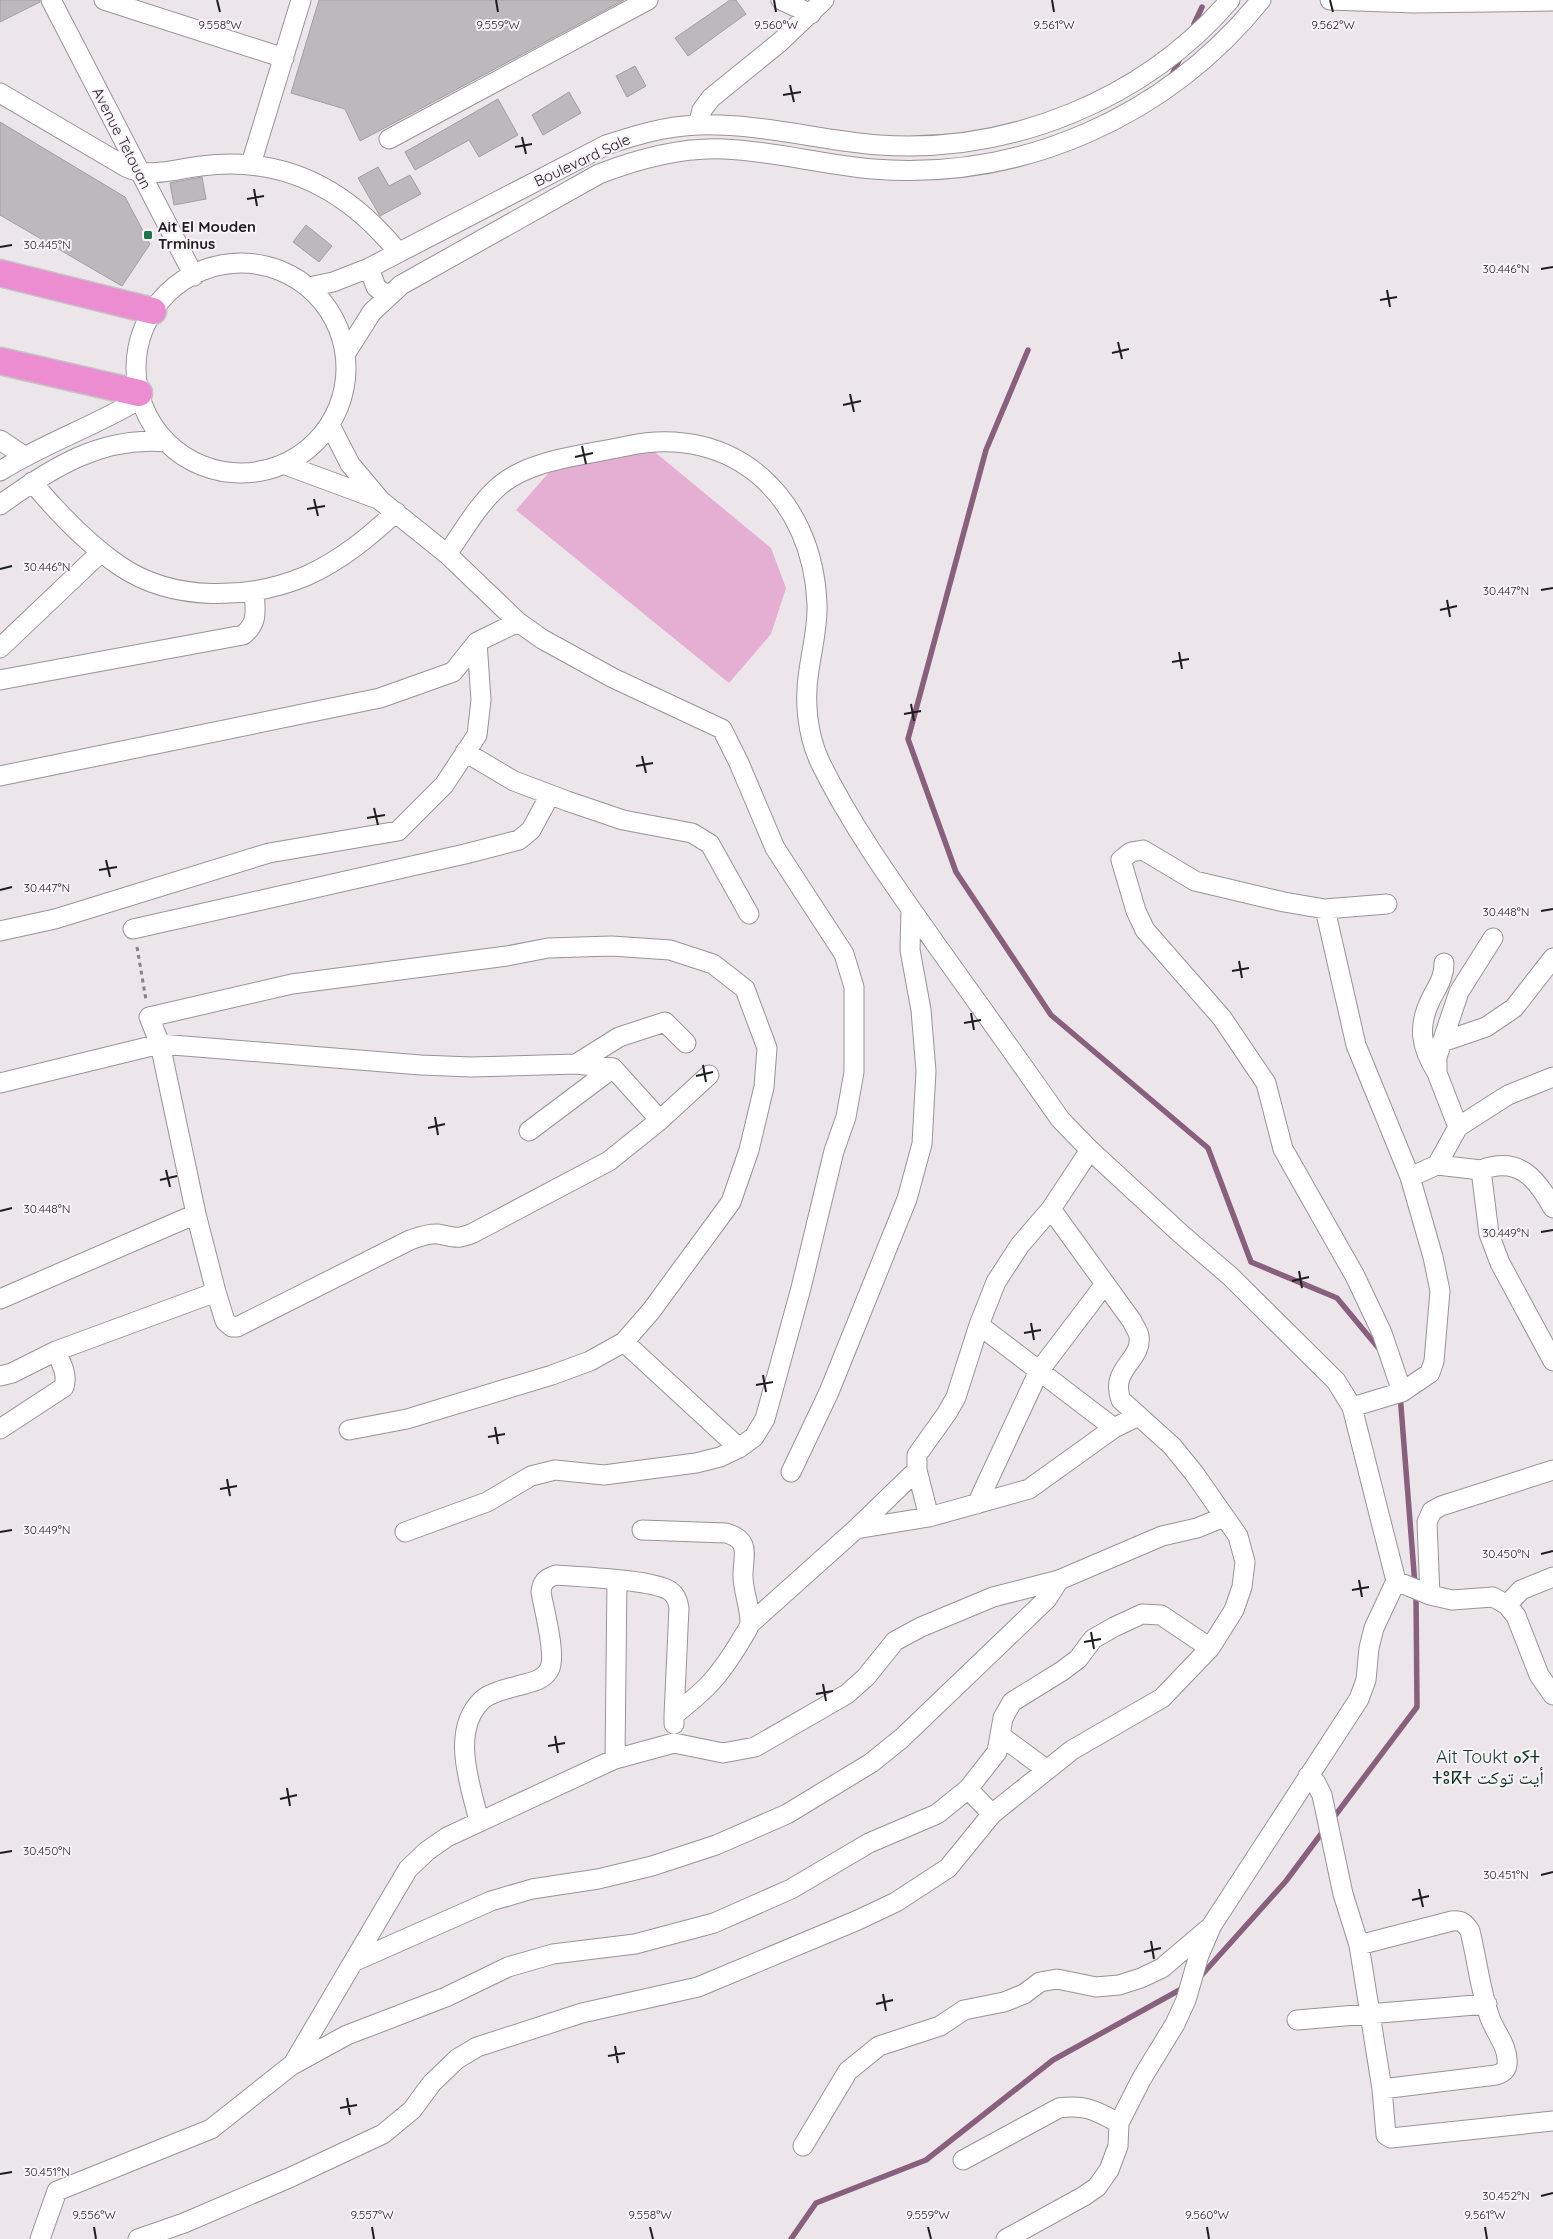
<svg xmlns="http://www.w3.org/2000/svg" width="1553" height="2239" viewBox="0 0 1553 2239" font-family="Quicksand,'Noto Naskh Arabic','Noto Sans Tifinagh',sans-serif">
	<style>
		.green { fill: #e5afd4 }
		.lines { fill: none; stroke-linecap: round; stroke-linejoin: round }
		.stream { stroke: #885f7c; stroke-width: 5.5 }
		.building { fill: #bdb8bb; stroke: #a29da1 }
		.minor-casing { stroke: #989396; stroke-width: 21 }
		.highway-casing { stroke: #c5c4c4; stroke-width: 29 }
		.path { stroke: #858184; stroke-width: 3; stroke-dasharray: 4 4; stroke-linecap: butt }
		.minor { stroke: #fff; stroke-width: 19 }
		.highway { stroke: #ec8dd1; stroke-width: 26 }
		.ticks { fill: none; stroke: #1f1d1e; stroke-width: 2 }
		.poi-dot { fill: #1b784d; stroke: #f9f3f7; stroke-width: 2 }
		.labels { text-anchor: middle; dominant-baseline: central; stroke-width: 4; stroke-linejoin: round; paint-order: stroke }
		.street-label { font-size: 15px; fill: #1f1d1e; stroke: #f9f3f7 }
		.poi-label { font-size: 15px; font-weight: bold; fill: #1f1d1e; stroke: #f9f3f7; text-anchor: start }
		.quarter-label { font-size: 18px; fill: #113b26; stroke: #f9f3f7 }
		.ticks-label { font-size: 12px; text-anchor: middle; fill: #1f1d1e; stroke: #f9f3f7; stroke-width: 4; stroke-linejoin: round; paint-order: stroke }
	</style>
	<rect width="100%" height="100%" fill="#ece6ea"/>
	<path class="green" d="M650,448L771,548L786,588L771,634L729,683L516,510L552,469Z"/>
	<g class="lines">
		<path class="stream" d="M1194,24L1202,7
			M1171,77L1181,56
			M1028,350L986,450L908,739L956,872L1051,1015L1208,1148L1251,1262L1337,1298L1381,1351
			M1400,1394L1415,1585
			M1331,1821L1417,1707L1416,1594
			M1199,1978L1286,1881L1324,1830
			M791,2239L816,2203L926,2160L1053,2060L1185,1987"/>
	</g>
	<path class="building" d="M0,0H40V2L0,22Z
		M319,0H624L360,141L345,109L291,93Z
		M730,0H736L746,14L688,56L675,38Z
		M635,66L646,86L627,97L616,76Z
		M569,92L581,113L543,135L532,115Z
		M498,99L518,135L479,157L469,140L415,170L405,152Z
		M0,122L125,197L150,244L122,286L0,215Z
		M378,167L389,186L410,175L421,194L380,216L358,178Z
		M202,177L206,199L174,205L170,183Z
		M306,225L332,246L319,262L293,242Z"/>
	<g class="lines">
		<g class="minor-casing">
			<path id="minor" d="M51,0L194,276
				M104,0L284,58
				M781,0L811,14
				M1330,0L1414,3L1553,1
				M0,93L126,167C149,179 176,169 201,166C283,155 347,189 398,252
				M698,125L702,110L711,98L780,42L824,0
				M389,139L648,0
				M251,164L301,0
				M136 368a105 105 0 1 1 210 0a105 105 0 1 1-210 0Z
				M369,268L376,287L387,296
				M309,287L333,282L369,268L606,145C636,135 666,126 698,125C759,123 818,140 879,145C1010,154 1144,100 1230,0
				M346,353L372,312L401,285L599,174C638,159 681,147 724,149C774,151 823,165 873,169C1023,181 1167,116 1261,0
				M330,425L350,464L381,501L447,554L518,622L542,639L613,678L722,729L739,763L775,848L844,954L854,987V1072L846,1117L834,1151L801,1288L765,1419L754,1437L739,1448L720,1457L696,1463L604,1475L555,1470L531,1476L487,1502L405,1532
				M0,440L24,456
				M283,464L375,498
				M0,471C45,443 95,426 140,399
				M32,482C58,513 86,543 120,566C173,602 249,600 306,576C340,561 369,537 396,512
				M0,505C51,468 101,436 166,442
				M447,554C463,532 477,506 497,488C528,459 586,455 627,446C734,423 813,498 817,604C818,627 812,648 809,670C804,700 807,734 820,762C852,827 894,885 935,943C977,1002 1019,1060 1060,1119L1090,1150L1181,1234L1230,1276L1336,1381L1352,1407L1396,1581L1374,1628L1369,1648L1366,1680L1359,1699L1212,1925L1199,1955L1186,2000L1175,2024L1142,2078L1119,2123L1118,2146L1109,2170L1097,2187L1084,2196L1006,2239
				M0,648L101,552
				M0,680L243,635C259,623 255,609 254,591
				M465,752L514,781L567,801L623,820L692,833L710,844L749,914
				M0,776L380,698L453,672L477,642L518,622
				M1387,904L1325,909L1284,902L1195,881L1143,850L1131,852L1121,860L1136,911L1145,930L1222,1018L1266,1083L1283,1149L1355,1276L1382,1333L1402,1392
				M1325,909L1356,1045L1410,1177L1433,1257L1440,1291L1434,1361L1430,1373L1402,1392L1352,1407
				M133,929L465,854L519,840L531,830L550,795
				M0,931L55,919L269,853L398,831L444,785L477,735L481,700L477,642
				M1442,1042L1486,1027L1514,1008L1553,958
				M576,1064L619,1037L665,1022L686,1043
				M1437,1073C1421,1047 1417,1027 1431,999C1438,985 1444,978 1444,963
				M0,1083L160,1044L421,1065L471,1067L576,1064L613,1068L660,1120
				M1458,1127L1437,1073V1057L1459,992L1493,938
				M529,1131L613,1068
				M1437,1165L1481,1170L1489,1234L1500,1263L1553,1361
				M1481,1170C1518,1156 1536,1177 1553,1208
				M1410,1177L1437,1165L1458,1127L1508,1095L1553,1077
				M216,1292L196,1214L160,1044L149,1017L292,984L507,956L548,948L612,946L670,950L713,964L745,989L767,1048L764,1087L749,1150L731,1202L651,1311L624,1342L590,1361L552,1375L407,1419L349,1430
				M0,1299L196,1214
				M979,1325L1114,1428
				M624,1342L739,1448
				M0,1376L12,1373L56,1351L216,1292L225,1321L232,1327H237L410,1240C419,1237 429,1233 438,1234C455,1237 456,1240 473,1233L609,1161L660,1120L709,1075
				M0,1429L64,1387C68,1374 61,1363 56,1351
				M791,1472L829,1392L907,1199L922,1144L926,1071L921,1010L910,950L911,909
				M977,1504L1039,1371L1105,1284
				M929,1517L917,1470V1455L947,1413L956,1397L979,1325L996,1282L1020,1245L1051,1209L1090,1150
				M856,1529L929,1517L1029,1489L1114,1428L1138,1416
				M642,1530L726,1533C750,1540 744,1553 743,1573C742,1589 750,1605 750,1622C750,1628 743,1636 740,1642C718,1678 707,1689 674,1715V1724
				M1396,1581L1430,1595L1452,1600L1493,1597L1507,1605L1516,1616L1539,1675L1553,1695
				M1430,1595L1427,1522L1432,1511L1441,1506L1553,1470
				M1507,1605L1521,1590L1553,1577
				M750,1624L856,1529L917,1470
				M1001,1736L1047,1770
				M615,1759L617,1580
				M1308,1776L1316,1783L1322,1795L1343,1894L1359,1945L1382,2089L1386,2135L1391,2138L1553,2121
				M968,1789L992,1814
				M479,1821C470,1784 450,1731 482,1700C491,1692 510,1688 521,1685C532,1682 545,1680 550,1668C556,1653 544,1610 541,1592C542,1582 546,1578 556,1575C579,1577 653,1579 670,1591C676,1595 678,1601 679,1608L674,1715
				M1359,1945L1452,1921C1461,1920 1465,1923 1470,1931C1477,1959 1480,1990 1490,2018C1496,2034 1509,2047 1507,2065C1506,2071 1502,2073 1496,2075L1382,2089
				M353,1962L491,1901L532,1889L598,1879L652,1866L716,1845L787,1814L871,1763L902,1738L1047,1599L1059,1580L1162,1536L1197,1528L1224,1517
				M1297,2020L1487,2004
				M294,2064L347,2035L446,1997L508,1967L553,1954L635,1944L714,1923L791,1889L869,1843L937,1814L968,1789L997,1752L1003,1718L1012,1702L1062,1671L1078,1659L1093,1639L1114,1627L1142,1614L1161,1615L1210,1648
				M803,2146L848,2071L879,2046L940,2026L964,2010L1004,2002L1024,1994L1040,1982L1057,1979L1096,1987L1119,1985L1141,1978L1162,1968L1208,1929
				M963,2160L1059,2108C1086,2104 1096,2111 1119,2123
				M40,2239L57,2191L211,2129L293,2064L408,1869L427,1851L447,1837L615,1759L674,1743L723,1753L755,1747L847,1694L866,1677L895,1641L921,1627L993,1597L1059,1580
				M138,2239L184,2223L289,2178L383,2134L412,2110L432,2083L457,2059L477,2047L582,2013L698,1987L858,1920L896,1902L948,1868L992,1814L1072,1750L1162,1698L1210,1648L1234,1610L1242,1587L1245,1562L1238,1536L1194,1473L1172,1446L1121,1400C1109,1369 1143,1360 1139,1336C1138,1331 1134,1326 1132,1321L1051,1209"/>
		</g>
		<g class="highway-casing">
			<path id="highway" d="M0,273L153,311
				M0,361L139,393"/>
		</g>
		<path class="path" d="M137,947L146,1000"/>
		<use href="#minor" class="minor"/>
		<use href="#highway" class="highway"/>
	</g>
	<path class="ticks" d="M217,0L220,12M496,0L498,12M774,0L776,12M1052,0L1054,12M1330,0L1333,12M790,85L794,102M783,95L801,92M522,137L526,154M515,147L532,144M254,189L257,206M247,199L264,196M0,247L12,245M1541,269L1553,267M1387,290L1390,307M1380,300L1397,297M1118,342L1122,359M1112,353L1129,349M850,394L854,412M843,405L861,401M582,446L586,464M575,457L593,453M314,499L318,516M307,509L325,506M0,569L12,566M1541,590L1553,588M1447,600L1450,617M1440,610L1457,606M1179,652L1182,669M1172,662L1189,659M911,704L914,721M904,714L921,711M642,756L646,773M636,766L653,763M374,808L378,825M367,818L385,815M106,860L110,877M99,870L117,867M0,890L12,887M1541,911L1553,909M1239,961L1242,978M1232,971L1249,968M971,1013L974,1030M964,1023L981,1020M703,1065L706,1082M696,1076L713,1072M435,1117L438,1135M428,1128L445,1124M166,1170L170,1187M160,1180L177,1176M0,1211L12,1208M1541,1232L1553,1230M1299,1271L1302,1288M1292,1281L1309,1277M1031,1323L1034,1340M1024,1333L1041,1330M763,1375L766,1392M756,1385L773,1382M495,1427L498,1444M488,1437L505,1434M227,1479L230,1496M220,1489L237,1486M0,1532L12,1530M1541,1554L1553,1551M1359,1580L1362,1597M1352,1590L1369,1587M1091,1632L1094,1649M1084,1642L1101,1639M823,1684L826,1701M816,1694L833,1691M555,1736L558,1753M548,1746L565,1743M287,1788L290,1806M280,1799L297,1795M0,1853L12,1851M1541,1875L1553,1872M1419,1889L1423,1907M1412,1900L1429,1896M1151,1941L1154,1959M1144,1952L1161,1948M883,1994L886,2011M876,2004L893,2000M615,2046L618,2063M608,2056L625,2053M347,2098L350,2115M340,2108L357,2105M0,2174L12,2172M1541,2196L1553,2193M94,2227L96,2239M372,2227L374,2239M650,2227L653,2239M928,2227L931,2239M1207,2227L1209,2239M1485,2227L1487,2239"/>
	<rect class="poi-dot" x="143" y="230" width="10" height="10" rx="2.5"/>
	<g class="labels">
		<g class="street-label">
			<text transform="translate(122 138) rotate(63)">Avenue Tetouan</text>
			<text transform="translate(582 160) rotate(-25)">Boulevard Sale</text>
		</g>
		<g class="poi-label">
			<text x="158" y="226">Ait El Mouden<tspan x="158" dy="17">Trminus</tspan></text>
		</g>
		<g class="quarter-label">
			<text x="1488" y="1756">Ait Toukt ⴰⵢⵜ<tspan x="1488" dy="21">ⵜⵓⴽⵜ أيت توكت</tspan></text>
		</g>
	</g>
	<g class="ticks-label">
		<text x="220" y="29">9.558°W</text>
		<text x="498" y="29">9.559°W</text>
		<text x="776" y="29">9.560°W</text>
		<text x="1054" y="29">9.561°W</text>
		<text x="1333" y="29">9.562°W</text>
		<text x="47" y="249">30.445°N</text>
		<text x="1506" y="273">30.446°N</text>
		<text x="47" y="571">30.446°N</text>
		<text x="1506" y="595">30.447°N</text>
		<text x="47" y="892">30.447°N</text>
		<text x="1506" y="916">30.448°N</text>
		<text x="47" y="1213">30.448°N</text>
		<text x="1506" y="1237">30.449°N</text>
		<text x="47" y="1534">30.449°N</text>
		<text x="1506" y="1558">30.450°N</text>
		<text x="47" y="1855">30.450°N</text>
		<text x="1506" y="1879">30.451°N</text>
		<text x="47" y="2176">30.451°N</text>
		<text x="1506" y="2200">30.452°N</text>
		<text x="94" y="2219">9.556°W</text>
		<text x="372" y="2219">9.557°W</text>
		<text x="650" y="2219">9.558°W</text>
		<text x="928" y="2219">9.559°W</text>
		<text x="1207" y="2219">9.560°W</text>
		<text x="1485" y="2219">9.561°W</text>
	</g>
</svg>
